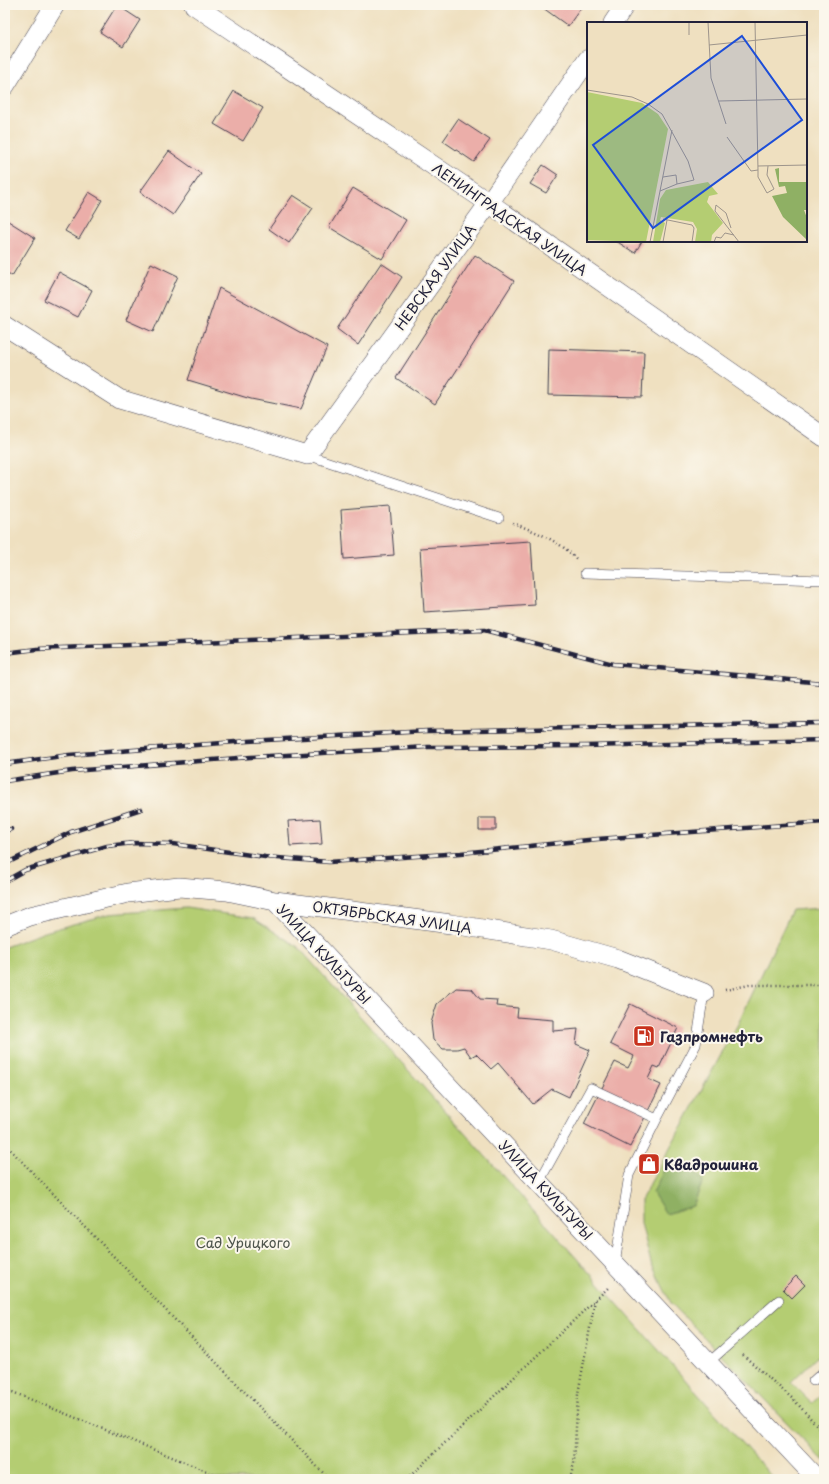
<svg xmlns="http://www.w3.org/2000/svg" width="829" height="1484" viewBox="0 0 829 1484" font-family="'Playpen Sans',sans-serif">
	<style>
		.green { fill: #b4cd72; stroke: #6b7856 }
		.forest { fill: #8fb064; stroke: #586950 }
		.building { fill: #ebaea9 }
		.lines { fill: none; stroke-linecap: round; stroke-linejoin: round }
		.service-casing { stroke: #413e4f; stroke-width: 10 }
		.minor-casing { stroke: #413e4f; stroke-width: 20 }
		.path { stroke: #413e4f; stroke-width: 2.5; stroke-dasharray: 1 3; stroke-linecap: butt }
		.service { stroke: #fff; stroke-width: 9 }
		.minor { stroke: #fff; stroke-width: 19 }
		.rail-casing { stroke: #22223b; stroke-width: 4.5 }
		.rail { stroke: #fbf7ec; stroke-width: 3; stroke-dasharray: 9; stroke-linecap: butt }
		.labels { text-anchor: middle; dominant-baseline: central; stroke-width: 4; stroke-linejoin: round; paint-order: stroke }
		.street-label { font-size: 14px; fill: #22223b; stroke: #fbf7ec }
		.poi-label { font-size: 14px; font-weight: bold; fill: #22223b; stroke: #fbf7ec; text-anchor: start }
		.park-label { font-size: 14px; fill: #4e554c; stroke: #fbf7ec }
		.inset-road { fill: none; stroke: #9d948b; stroke-width: 1 }
		.view { fill: #1d4ed8; fill-opacity: 0.15; stroke: #1d4ed8; stroke-width: 2 }
		.inset-edge { fill: none; stroke: #22223b; stroke-width: 2 }
	</style>
	<rect width="100%" height="100%" fill="#fbf7ec"/>
	<filter id="ink" filterUnits="userSpaceOnUse"><feTurbulence type="fractalNoise" baseFrequency=".025" numOctaves="2"/><feDisplacementMap in="SourceGraphic" scale="8" xChannelSelector="R" yChannelSelector="G"/><feConvolveMatrix kernelMatrix="1 2 1 2 8 2 1 2 1" color-interpolation-filters="sRGB"/></filter>
	<filter id="wash" filterUnits="userSpaceOnUse"><feTurbulence type="fractalNoise" baseFrequency=".012" numOctaves="4" result="noise"/><feDisplacementMap in="SourceGraphic" scale="16" xChannelSelector="R" yChannelSelector="G"/><feGaussianBlur stdDeviation="0.9" result="paint"/><feColorMatrix in="noise" values="0 0 0 0 0 0 0 0 0 0 0 0 0 0 0 0 0 1.4 0 .05"/><feComposite in="paint" operator="in"/></filter>
	<g filter="url(#wash)">
		<rect width="100%" height="100%" fill="#efe0c0"/>
		<path class="green" d="M186,908L253,918L298,947L774,1479H5V947L45,932L109,914Z
			M824,908V1350L791,1382L812,1403L824,1393V1461L671,1303L651,1263L641,1223V1200L738,1024L792,910Z"/>
		<path class="forest" d="M687,1163L703,1181L693,1206L666,1214L653,1193L665,1167Z"/>
		<g id="blocks">
			<path class="building" d="M117,5L140,20L123,47L100,32Z
				M539,5H583L568,26Z
				M234,91L263,108L243,141L214,124Z
				M458,119L490,140L474,162L443,141Z
				M169,151L201,174L173,215L140,192Z
				M543,165L558,175L546,193L530,184Z
				M353,188L406,220L382,259L329,227Z
				M89,192L102,200L79,239L65,231Z
				M293,195L313,208L289,243L269,229Z
				M5,219L35,238L12,276L5,271Z
				M616,241H642L635,253Z
				M475,255L514,281L435,404L396,378Z
				M151,263L178,276L153,332L126,320Z
				M381,263L402,277L358,345L337,329Z
				M59,272L92,290L78,317L44,300Z
				M219,288L327,347L301,409L251,399L188,380Z
				M549,349L644,352L642,397L548,395Z
				M390,506L394,555L344,559L341,510Z
				M531,541L535,605L424,612L420,548Z
				M479,818H496V830H479Z
				M320,819L322,844L290,846L288,821Z
				M456,988L472,989L480,999L497,1000L496,1006L518,1008L517,1017L553,1020V1031L578,1029L576,1044L590,1050L569,1097L552,1089L533,1104L498,1063L491,1069L476,1054L471,1057L464,1047L457,1049H443L433,1040L431,1023L437,1004Z
				M630,1004L678,1028L659,1068L654,1066L648,1079L661,1085L630,1147L584,1124L615,1062L628,1068L634,1056L610,1044Z
				M796,1276L805,1285L792,1298L783,1289Z"/>
		</g>
	</g>
	<g filter="url(#ink)">
		<use href="#blocks" fill-opacity="0" stroke="#413e4f" stroke-width="1"/>
		<g class="lines">
			<g class="service-casing">
				<path id="service" d="M307,455L499,518
					M585,573L824,580
					M657,1119L696,1045L704,993
					M539,1182L591,1088L657,1119L629,1175L615,1263
					M708,1363L779,1300
					M813,1381L824,1371"/>
			</g>
			<g class="minor-casing">
				<path id="minor" d="M194,5L489,203L824,437
					M613,23L625,5
					M5,86L55,5
					M5,326L119,399L307,455L489,203L588,59
					M275,901L817,1479
					M5,926L30,916L128,893L179,887L227,891L275,901L451,924L551,940L618,959L704,993"/>
			</g>
			<path class="path" d="M513,523C536,532 561,541 577,560
				M725,990L749,985H824
				M5,1144L329,1479
				M743,1355L793,1399L822,1431L824,1429
				M5,1389L226,1479
				M407,1479L609,1287
				M570,1479L574,1463L578,1394L595,1300"/>
			<use href="#service" class="service"/>
			<use href="#minor" class="minor"/>
			<g class="rail-casing">
				<path id="rail" d="M5,653L37,649L484,630L613,664L823,683
					M5,764L69,755L248,741L427,731L824,723
					M5,781L72,771L251,757L428,747L586,746L824,740
					M5,831L11,829
					M5,864L71,832L141,809
					M5,881L25,870L107,846L134,843L173,844L265,857L329,862L461,853L598,839L824,822"/>
			</g>
			<use href="#rail" class="rail"/>
		</g>
	</g>
	<defs>
		<g id="fuel-square" transform="scale(1.15)"><rect x="-9" y="-9" width="18" height="18" rx="4" fill="#c8321e" stroke="#fbf7ec"/><path d="M-5.5-6h7V0h2V4h1.3V-2.5L3-4.5l.8-.8L6-3V5H2.5V1h-1V6h-7ZM-4.2-4.7v3.2H.2V-4.7Z" fill="#fff"/></g>
		<g id="shop-square" transform="scale(1.15)"><rect x="-9" y="-9" width="18" height="18" rx="4" fill="#c8321e" stroke="#fbf7ec"/><path d="M-5-2.5h2.3a2.7 3.5 0 0 1 5.4 0H5L5.5 6h-11ZM-1.5-2.5h3a1.5 2.3 0 0 0-3 0Z" fill="#fff"/></g>
	</defs>
	<g fill-rule="evenodd">
		<use href="#fuel-square" x="644" y="1036"/>
		<use href="#shop-square" x="649" y="1164"/>
	</g>
	<g class="labels">
		<g class="street-label">
			<text transform="translate(510 219) rotate(35)">ЛЕНИНГРАДСКАЯ УЛИЦА</text>
			<text transform="translate(435 277) rotate(-54)">НЕВСКАЯ УЛИЦА</text>
			<text transform="translate(392 917) rotate(8)">ОКТЯБРЬСКАЯ УЛИЦА</text>
			<text transform="translate(324 954) rotate(47)">УЛИЦА КУЛЬТУРЫ</text>
			<text transform="translate(546 1190) rotate(47)">УЛИЦА КУЛЬТУРЫ</text>
		</g>
		<g class="poi-label">
			<text x="660" y="1036">Газпромнефть</text>
			<text x="664" y="1164">Квадрошина</text>
		</g>
		<g class="park-label">
			<text x="243" y="1242">Сад Урицкого</text>
		</g>
	</g>
	<g transform="translate(587 22)">
		<rect width="220" height="220" fill="#efe0c0"/>
		<path d="M0,70L55,81L71,92L81,107L59,220L0,218ZM121,160L131,172L122,174L120,180L136,201L125,213L124,220H108L110,207L106,200L74,195L73,198L78,201L73,220H66L73,177L79,168Z" fill="#b4cd72"/>
		<path d="M192,146V160H220V188H217L220,196V218L196,195L185,174L200,171L198,164L192,165L188,147Z" fill="#8fb064"/>
		<path class="inset-road" d="M121,0L124,56L139,102M168,0L171,148V155L180,171L187,167L180,153L181,144M102,13V0M122,23L220,13M0,68L45,75L61,82L75,92L101,139L107,158L90,162M132,79L220,77M140,115L164,149L171,148M171,144L220,143M73,169L90,162L89,153L76,155M76,197L105,203L107,206L105,220M144,206L139,191L129,183L128,189L152,220M63,220L85,108M76,220L80,198M127,220L129,215L134,216L138,211L147,213"/>
		<path class="view" d="M155,14L215,98L66,206L6,123Z"/>
		<rect width="220" height="220" class="inset-edge"/>
	</g>
	<rect width="829" height="1484" fill="none" stroke="#fbf7ec" stroke-width="20"/>
</svg>
